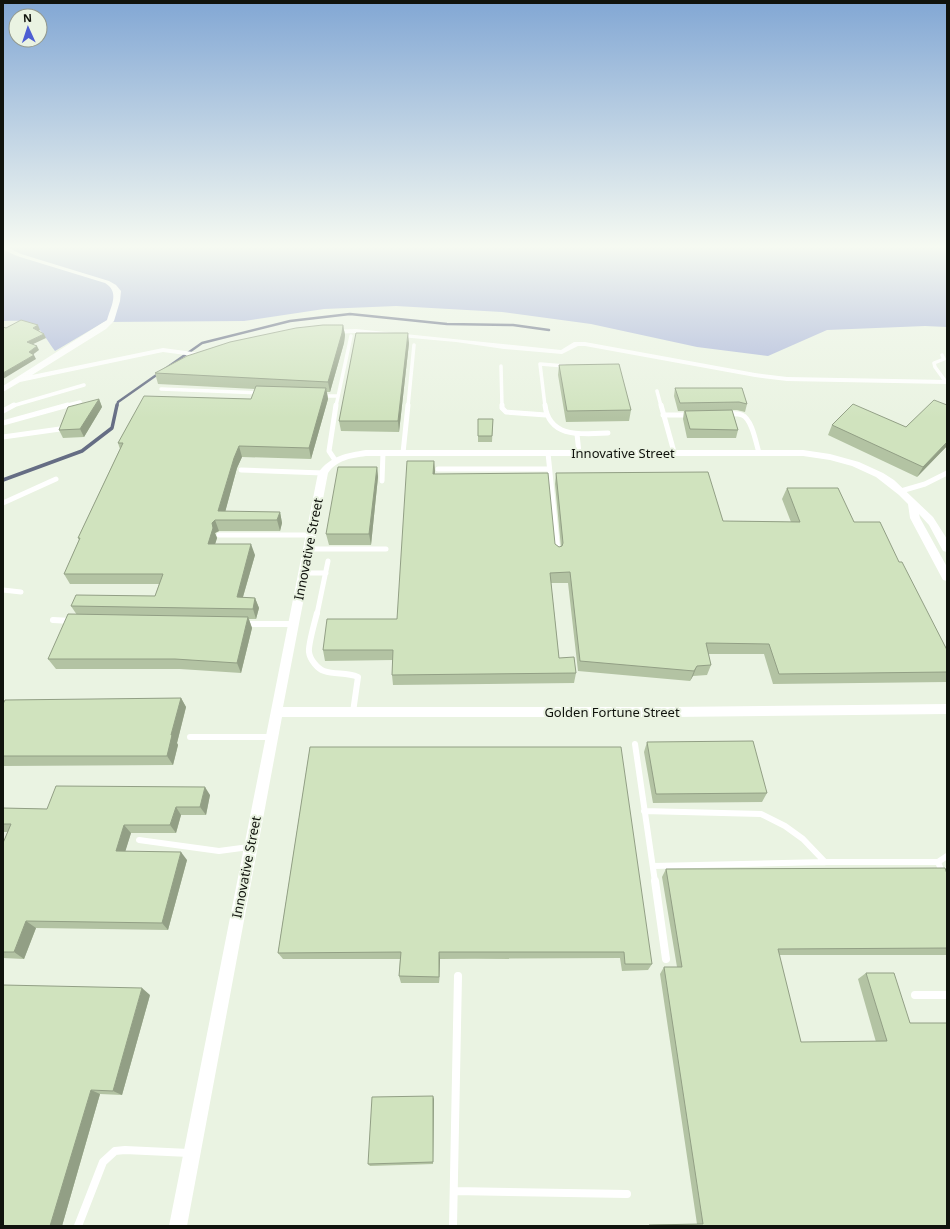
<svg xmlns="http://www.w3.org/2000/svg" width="950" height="1229" viewBox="0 0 950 1229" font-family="'Noto Sans',sans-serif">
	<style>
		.forest { fill: #a9b4d9 }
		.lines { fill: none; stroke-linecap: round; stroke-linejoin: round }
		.stream-far1 { stroke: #656d84; stroke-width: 2.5 }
		.stream { stroke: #656d84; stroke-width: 3.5 }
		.service-far3 { stroke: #fff; stroke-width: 3.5 }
		.service-far2 { stroke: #fff; stroke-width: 5 }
		.service-far1 { stroke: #fff; stroke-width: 6 }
		.service { stroke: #fff; stroke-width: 8 }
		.minor { fill: #fff; fill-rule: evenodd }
		.wall { fill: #b3c3a3 }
		.shaded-wall { fill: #929f85 }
		.building { fill: #d0e3be; stroke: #929f85 }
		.labels { text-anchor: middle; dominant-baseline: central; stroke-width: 4; stroke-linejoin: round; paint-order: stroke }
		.street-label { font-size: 13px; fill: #10130d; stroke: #eaf3e2 }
	</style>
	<rect width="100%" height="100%" fill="#eaf3e2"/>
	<path class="forest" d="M3,246H947V327L925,326L827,330L768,356L697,347L591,324L502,312L396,306L324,309L244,321L104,322L55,351C37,325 37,319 3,321Z"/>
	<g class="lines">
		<path class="stream-far1" d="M117,406L118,402L202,343L290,321L350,314L447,324L513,325L549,330"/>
		<path class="stream" d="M3,480L82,451L112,428L117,405"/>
		<path class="service-far3" d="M942,355L944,359L934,363L935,367L946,382
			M501,366L502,406
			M161,389L260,393
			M657,391L661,406
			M321,396H338
			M12,406L84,385
			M64,406L80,402
			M336,406L351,336
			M408,406L414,345
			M545,406L540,364L565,366"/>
		<path class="service-far2" d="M502,405V408L506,412L546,415
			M545,405C549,439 583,434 608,433
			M661,405L674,452
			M3,411L14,405
			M726,414C731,414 737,413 742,415C752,419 756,443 759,453
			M663,415H691
			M3,423L68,405
			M577,434L579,453
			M3,437L60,429
			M403,453L408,405
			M548,453L558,552
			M335,460L329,451L336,405
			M438,469H549
			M241,470L323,473
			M382,481L383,453
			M901,491L925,484L947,473
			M3,503L56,479
			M219,535H310
			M308,549H386
			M303,573H326
			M3,590L21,592
			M317,614L328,561"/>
		<path class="service-far1" d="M317,613C315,621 308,645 309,652C310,660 318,669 324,671C336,675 346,672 358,677L353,712
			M53,620L71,621
			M244,624H294
			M190,737H272
			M635,744L655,882
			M644,811L761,814L785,826L803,839L825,862
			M139,840L219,851L249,847
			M938,862L946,882
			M653,866L825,862H938L947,856"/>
		<path class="service" d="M655,881L666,959
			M946,881L947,884
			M915,995H947
			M454,1191L627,1194
			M78,1226L103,1162L115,1151L125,1150L189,1153
			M453,1226L458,976"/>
		<path class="minor" d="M3,246H8L9,248L21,254L109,281L116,285L121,291L120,301L114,321L106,329L32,375L163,348L208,354L212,356L208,358L163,352L20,382L3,392V386L107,320C111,306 120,292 105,283L17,256L4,250Z
			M356,329L561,350L574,342H585L755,373L787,377L947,380V384L787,381L755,377L585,346H578L562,354L504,349L456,342L356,333L331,334L327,332L331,330Z
			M366,450H803L830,454L859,462L883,473L894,480L933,517L947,539V552L943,551L929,525L919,514L920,518L947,567V581L943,580L910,518L908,504L899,495L876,477L852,466L830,460L803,456H366C351,458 337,460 328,473L283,707H673L947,704V714L673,717H282L187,1226H169L318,473C330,456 347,453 366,450Z"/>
	</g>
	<path class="wall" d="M343,325L345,335L344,343L330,392H327L328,399L311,459L242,457L237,468L225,512H280L282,523L280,531H219L215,533L217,538L215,544L255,555L243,597L255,598L259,608L256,619H249L252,628L241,673L180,669H56L48,659L77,615L71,606L155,596L159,584H70L64,574L79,540L78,538L120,449L118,443L251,399L255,389L158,384L155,373Z
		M409,343L399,432L341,431L339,421Z
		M559,365L631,410L629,421L566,422L558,375Z
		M675,388H742L747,404L745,412L737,410H732L738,430L736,438H687L683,419L684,411H678L674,396Z
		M99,399L102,407L84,437L63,438L59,430Z
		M478,419H493L492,442H478Z
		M832,425L947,446L917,477L828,435Z
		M434,461L435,474L555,544L559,547H561L555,484L556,473L723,521L791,522L782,499L787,488L854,522L899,562L947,650V682L773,684L764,654H708L711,665L707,675L693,676L690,681L578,671L568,583H551L559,658L576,673L574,683L393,685L392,675L393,660L325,661L323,650L397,619Z
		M377,467L378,477L371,545H329L326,534Z
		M181,698L186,707L177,743L178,745L173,765L3,766V704Z
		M647,742L767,793L762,802L653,803L644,752Z
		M310,747L652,964L648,970L622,971L620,958L440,959L439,983H401L399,976L400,959H283L278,953Z
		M210,795L206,815H181L176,833H131L125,851L187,860L168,930L36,928L24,959L3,958V843L8,832H3V808L47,809Z
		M666,869L947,874V955H779L801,1042H876L858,979L866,973L947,1226H644L649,1225L697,1224L660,974L664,967H677L662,877Z
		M150,995L122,1095L100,1094L62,1226H3Z
		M434,1099L433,1164L370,1166L368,1164Z"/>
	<path class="shaded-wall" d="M38,325L40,330L35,333L33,328Z
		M343,325L345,335L344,343L330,392L328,382Z
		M408,333L409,343L399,432L398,421Z
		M44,334L46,338L29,346L27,342Z
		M37,346L39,350L31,356L29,352Z
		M34,355L36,359L3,379V373Z
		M326,388L328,399L311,459L309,448Z
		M99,399L102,407L84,437L80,429Z
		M947,442V446L917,477L923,467Z
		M239,446L242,457L237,468L223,520L218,511L234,458Z
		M434,461L435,471L434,484L433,474Z
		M377,467L378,477L371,545L369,534Z
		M280,512L282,523L280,531L277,520Z
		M215,520L219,531L215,533L217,538L212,554L208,544L212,523Z
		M251,544L255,555L240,607L237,597Z
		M255,598L259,608L256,619L253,609Z
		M248,617L252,628L241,673L237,663Z
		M697,666L693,676L690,681L694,671Z
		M181,698L186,707L177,743L178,745L173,765L167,756L171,735Z
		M205,787L210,795L206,815L200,807Z
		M176,807L181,815L176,833L170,825Z
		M124,825L131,833L123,859L116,851Z
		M181,852L187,860L168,930L162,923Z
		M26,921L36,928L24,959L14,952Z
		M439,952L440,959L439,983Z
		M142,988L150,995L122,1095L113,1091Z
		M91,1090L100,1094L62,1226H50Z
		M433,1096L434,1099L433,1164Z"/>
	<path class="building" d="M21,320L38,325L33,328L44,334L27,342L37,346L29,352L34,355L3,373V327L6,328Z
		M323,325H343L342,333L328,382L155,373L187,356L230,342L296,328Z
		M356,333H408L398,421H339Z
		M619,364L631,410L567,411L559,365Z
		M256,386L326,388L309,448L239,446L234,458L218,511L280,512L277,520H215L212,523L213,528L208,544H251L237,597L255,598L253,609L71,606L76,595L155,596L163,574H64L80,538H78L123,443H118L144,396L251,399Z
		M675,388H742L747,404L739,402L680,403Z
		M99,399L80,429L59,430L68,407Z
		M934,400L947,405V442L923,467L832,425L853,404L906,427Z
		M732,410L738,430L690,429L685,411Z
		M478,419H493L492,436H478Z
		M407,461H434L433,474L548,473L555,544L559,547L562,546L563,543L556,473L708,472L723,521L800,522L787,488H838L854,522H880L899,562H902L947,650V672L779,674L769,644L706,643L711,665L697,666L694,671L580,661L570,572L550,573L559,658L574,657L576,673L392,675L393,650H323L327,619H397Z
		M338,467H377L369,534H326Z
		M68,614L248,617L237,663L175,659H48Z
		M181,698L171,735H172L167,756H3V704L5,700Z
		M753,741L767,793L656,794L647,742Z
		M310,747H621L652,964H625L624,952H439V977L399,976L401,952L278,953Z
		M56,786L205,787L200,807H176L170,825H124L116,851L181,852L162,923L26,921L14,952H3V843L11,824H3V808L47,809Z
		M945,868L947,874V948L778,949L801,1042L887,1041L866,973H894L910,1023H947V1226H649V1225L703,1224L664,967H682L666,869Z
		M3,985L142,988L113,1091L91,1090L50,1226H3Z
		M433,1096V1162L368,1164L372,1097Z"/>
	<linearGradient id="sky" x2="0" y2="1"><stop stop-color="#82a7d4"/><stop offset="0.59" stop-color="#f6faf2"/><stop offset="1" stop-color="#f6faf2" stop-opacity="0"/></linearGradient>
	<rect width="950" height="418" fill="url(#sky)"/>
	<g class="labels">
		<g class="street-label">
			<text x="623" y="453">Innovative Street</text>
			<text transform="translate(308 549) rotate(-79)">Innovative Street</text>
			<text x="612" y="712">Golden Fortune Street</text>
			<text transform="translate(246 867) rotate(-79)">Innovative Street</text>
		</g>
	</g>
	<rect width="950" height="1229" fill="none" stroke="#10130d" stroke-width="8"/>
	<g transform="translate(28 28) rotate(357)"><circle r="19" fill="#eaf3e2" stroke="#93998d"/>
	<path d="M0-3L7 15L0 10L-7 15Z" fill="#4d5ed3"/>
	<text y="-6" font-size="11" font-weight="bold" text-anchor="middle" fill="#10130d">N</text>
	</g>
</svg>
